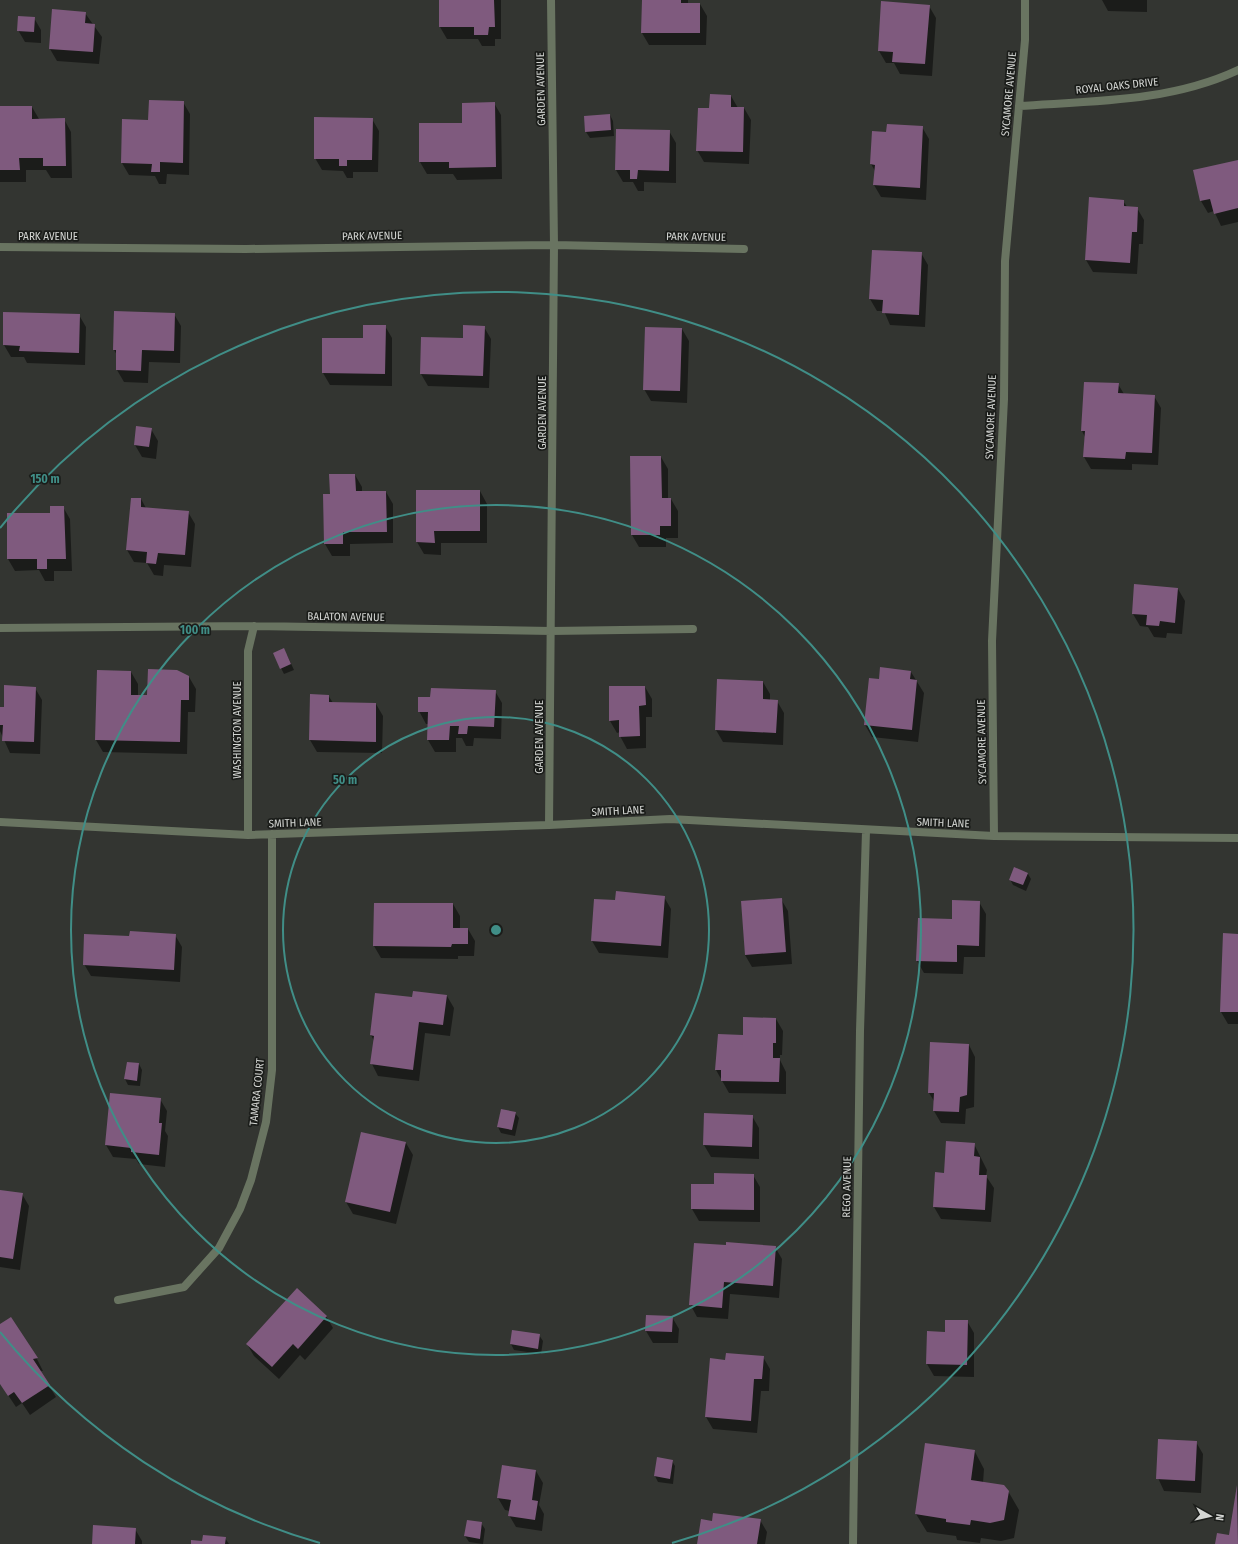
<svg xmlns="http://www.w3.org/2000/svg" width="1238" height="1544" viewBox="0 0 1238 1544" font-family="'Fira Sans Condensed',sans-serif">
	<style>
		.shadow { fill: #0007 }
		.building { fill: #7f5a7e }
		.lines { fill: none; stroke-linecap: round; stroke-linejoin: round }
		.street { stroke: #697461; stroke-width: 8 }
		.ring { fill: none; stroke: #408e87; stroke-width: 2 }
		.labels { text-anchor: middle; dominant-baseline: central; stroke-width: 3.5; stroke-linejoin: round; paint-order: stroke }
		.street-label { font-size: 11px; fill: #d3d5d2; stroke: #1b1d1a }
		.centre { fill: #408e87; stroke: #1b1d1a; stroke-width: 2 }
		.ring-label { font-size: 12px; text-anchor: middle; font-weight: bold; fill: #408e87; stroke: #1b1d1a; stroke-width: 3.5; stroke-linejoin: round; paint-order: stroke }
	</style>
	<rect width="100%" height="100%" fill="#333531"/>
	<path class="shadow" d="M440,0H501V39H495V46H482L478,39H447L440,27Z
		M643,0H688V4H700L707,16L706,45H649L642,33Z
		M1102,0H1147V12L1108,11Z
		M929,6L936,18L932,76L900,74L894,63H886L879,51Z
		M85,13L102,37L99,64L57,61L50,49Z
		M34,18L41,30V43L25,42L18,30Z
		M731,96L738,108H744L751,120L749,164L704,162L697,150L710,109Z
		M183,102L190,114L189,175L167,174L166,184H159L155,176L129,175L122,163L149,121Z
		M494,103L501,115L502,179L457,180L453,174H427L420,162L463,124Z
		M0,107H32L39,119H64L71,132L72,178H51L46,170H26V182H0Z
		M610,115L613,121L614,136L590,138L586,132Z
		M372,119L379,131L378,172H353V178H347L343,171L322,170L315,158Z
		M922,127L929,139L926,200L881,197L874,185L875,171L871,164L887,133Z
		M669,131L676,143V183L644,182V191H638L633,182H623L616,170Z
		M1238,161V222L1221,226L1214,211L1208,213L1201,201Z
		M1123,201L1128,208H1137L1144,220L1143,244H1139L1137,274L1093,272L1086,260Z
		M921,253L928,265L925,327L890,325L884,311H877L870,299Z
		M174,314L181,326L180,363L149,362L148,383L124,382L117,370V355L114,350Z
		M79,315L86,327L85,365L27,363L24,357H11L4,345Z
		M385,326L392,338V386L330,385L323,373V339H364Z
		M484,327L491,339L489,388L428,386L421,374L464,339Z
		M682,329L689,341L687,403L651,401L644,389Z
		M1118,384L1124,394L1154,396L1161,408L1158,465L1132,464V470L1091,469L1084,457L1085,437L1082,431Z
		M137,427L151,429L158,441L156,459L142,457L135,445Z
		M661,457L668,469V499H671L678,511V538H666V547H639L632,535Z
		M355,475L362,487V492H386L393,504V543L350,544V556H332L325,544L331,495Z
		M480,491L487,504V543H441V555L424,554L417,542Z
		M141,499L146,508L188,512L195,524L191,567L164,565L163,576L154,575L147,563L134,562L127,550Z
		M63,507L70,519L72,571H54V581H45L39,570L15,571L8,559L51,514Z
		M1178,589L1185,601L1182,634L1167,633L1166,638L1154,637L1148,627L1140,626L1133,614Z
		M287,655L294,670L284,674L281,668Z
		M98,671L131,672L138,684V696H148L189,677L196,689L195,712H188L187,754L103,752L96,740Z
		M911,672L924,693L918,742L872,737L865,725L880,680Z
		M718,680L763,682L770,694V700L777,701L784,713L783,745L723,742L716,730Z
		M645,687L652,699V717H646V748L627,749L620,736V732L617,733L610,721Z
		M35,688L42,700L40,754L10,753L0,731V708H5Z
		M495,691L502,703L501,739L474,738L473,746H466L462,738H456V752H435L428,740L429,724H426L419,711L431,698Z
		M328,695L333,703L376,704L383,716L382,753L317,752L310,740Z
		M1028,874L1031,879L1026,891L1013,885L1010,879Z
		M664,897L671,909L668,958L599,953L592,941Z
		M781,899L788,911L792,964L752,967L745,955Z
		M979,902L986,914L985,957H964L963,974L924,973L917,961L953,920Z
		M375,904H453L460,916V929H468L475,941L474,956H458V959L381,958L374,946Z
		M175,935L182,947L180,982L91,976L84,964Z
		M1238,935V1024H1228L1221,1012Z
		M447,996L454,1008L450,1036L425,1033L419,1081L378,1076L372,1064L374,1041L371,1035L413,998Z
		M776,1019L783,1031L782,1055H780V1060L786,1072V1094L729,1093L716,1070L719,1035L744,1036Z
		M969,1045L975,1057L974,1107L966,1109L965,1124L941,1123L934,1111V1101L929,1093Z
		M139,1064L142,1070L140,1086L128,1085L125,1079Z
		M160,1099L167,1111L165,1131L168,1136L165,1167L139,1164L136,1159L113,1157L106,1145Z
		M501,1110L515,1113L519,1118L515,1136L501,1133L498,1127Z
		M752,1116L759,1128V1159L711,1157L704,1145Z
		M406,1143L413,1155L396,1224L353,1214L346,1202Z
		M974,1144L987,1170L986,1176L994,1188L991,1222L941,1219L934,1207L945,1174Z
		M753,1175L760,1187V1222L699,1221L692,1209L715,1185Z
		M0,1191L22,1194L29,1206L20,1270L0,1267Z
		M775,1247L782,1259L779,1298L730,1294L728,1319L697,1317L690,1304Z
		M326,1316L333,1328L305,1360L300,1355L279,1379L254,1356L247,1344Z
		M672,1317L679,1329L678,1343H653L646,1331Z
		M10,1318L37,1359L43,1371H40L56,1397L30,1415L22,1403L16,1407L0,1383V1325Z
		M967,1321L974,1333V1377L934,1376L927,1364L928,1332L946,1333Z
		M513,1331L539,1335L543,1341L541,1354L514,1350L511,1344Z
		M763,1357L770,1369L769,1391H761L757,1433L713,1429L706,1417L726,1361Z
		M1196,1442L1203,1454L1201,1493L1164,1491L1158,1478Z
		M974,1450L984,1469L983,1483L1008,1491L1019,1510L1014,1538L1001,1541L981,1538L980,1543L957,1540L956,1536L927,1532L916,1514Z
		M672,1461L675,1466L673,1484L658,1482L655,1476Z
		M536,1471L543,1483L539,1505L544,1514L542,1531L516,1527L509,1515L510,1511L505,1510L498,1498Z
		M1238,1488V1544H1216L1230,1536Z
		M760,1520L767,1532L765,1544H698L713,1522Z
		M468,1521L481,1523L485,1529L483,1544L469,1542L465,1536Z
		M135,1529L142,1541V1544H93Z
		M225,1538L229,1544H192Z"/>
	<path class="building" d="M439,0H494L495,27H489L488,35H474V27H439Z
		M642,0H681V3H700V33H641Z
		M881,1L930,5L925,64L892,62L893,52L878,51Z
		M52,9L86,12L85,23L95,24L93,52L49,49Z
		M18,16L35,17L34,32L17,31Z
		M710,94L731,95V107H744L743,152L696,151L698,108H709Z
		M149,100L184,101L183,163L160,162V172H151L152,164L121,163L122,119L148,120Z
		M495,102L496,167L449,168V162H419V123H462V103Z
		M0,106H32V119L65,118L66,166H43V158H19L20,170H0Z
		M610,114L611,130L585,132L584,116Z
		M314,117L373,118L372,160H347V166H339V159H314Z
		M887,124L923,126L920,188L873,185L875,165L870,164L872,131L886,132Z
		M616,129L670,130L669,171L638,170L637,179H630V170H615Z
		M1238,160V208L1214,214L1210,199L1200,201L1193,170Z
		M1089,197L1124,200V206L1138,207L1137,232H1132L1130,263L1085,260Z
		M872,250L922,252L919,315L882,313L883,300L869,299Z
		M114,311L175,313L174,351L142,350L141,371L116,370V350H113Z
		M3,312L80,314L79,353L19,351L20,346L3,345Z
		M363,325H386L385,374L322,373V338H363Z
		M463,325L485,326L483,376L420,374L421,337L463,338Z
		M645,327L682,328L680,391L643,390Z
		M1084,382L1119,383L1118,393L1155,395L1152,453L1126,452L1125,459L1083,457L1085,431H1081Z
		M136,426L152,428L149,447L134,445Z
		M630,456H661L662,498H671V526H660V535H631Z
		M329,474H355L356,491H386L387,532H343V544H324L323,494H330Z
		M416,490H480V531H434L435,543L416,542Z
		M131,498H141V507L189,511L185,555L158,553L156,564L146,563L147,552L126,550Z
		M50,506H64L66,559H47V569H37V559H7V513H50Z
		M1134,584L1178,588L1175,623L1160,621L1159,626L1146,625L1147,615L1132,614Z
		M284,648L291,664L280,669L273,653Z
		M880,667L911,671L910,679L917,680L912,730L864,725L869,678L879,679Z
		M148,669L177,670L189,676V700H181L180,742L95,740L97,670L131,671V695H147Z
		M717,679L763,681V699L778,700L776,733L715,730Z
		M4,685L36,687L34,742L2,741L3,725H0V707H4Z
		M609,686H645L646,705L639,706L640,736L619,737V720L609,721Z
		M431,688L496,690L494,727L468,726L467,734H458L459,726H450L449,740H427L428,712H418V697H430Z
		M310,694L329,695V702L376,703V742L309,740Z
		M1014,867L1028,873L1023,885L1009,880Z
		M616,891L665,896L661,946L591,941L594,899L615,900Z
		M782,898L786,952L745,955L741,901Z
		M952,900L980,901L979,946L957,945V962L916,961L918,918L952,919Z
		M374,903H453V928H468V944H452L451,947L373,946Z
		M130,931L176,934L174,970L83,965L84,934L129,936Z
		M1223,933L1238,934V1012H1220Z
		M413,991L447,995L443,1025L419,1022L413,1070L370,1064L374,1036L370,1035L375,993L412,997Z
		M743,1017L776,1018V1043H773V1058H780L779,1082L721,1081V1070H715L718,1034L743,1035Z
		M930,1042L969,1044L967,1095L960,1097L959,1112L933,1111L934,1093H928Z
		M127,1062L139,1063L137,1081L124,1079Z
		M110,1093L161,1098L159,1123H162L159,1155L131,1152V1148L105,1145Z
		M501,1109L516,1112L512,1130L497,1127Z
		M704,1113L753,1115L752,1147L703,1145Z
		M361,1132L406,1142L390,1212L345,1202Z
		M946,1141L975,1143L974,1156L980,1157L979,1175H987L985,1210L933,1207L935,1172L944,1173Z
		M714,1173L754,1174V1210L691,1209V1184H714Z
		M0,1190L23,1193L13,1259L0,1257Z
		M726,1242L776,1246L773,1286L724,1282L722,1308L689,1305L694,1243L726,1245Z
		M297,1288L327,1316L298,1349L293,1344L272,1367L246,1344Z
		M646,1315L673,1316L672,1332L645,1331Z
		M11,1317L38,1358L33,1359L50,1385L22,1403L14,1392L8,1396L0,1384V1324Z
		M945,1320H968L967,1365L926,1364L927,1331L945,1332Z
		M512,1330L540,1334L538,1349L510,1344Z
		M726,1353L764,1356L762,1379H754L751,1421L705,1417L710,1358L725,1360Z
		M1158,1439L1197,1441L1195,1481L1156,1479Z
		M925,1443L975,1450L971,1480L1004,1485L1009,1491L1004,1520L990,1523L971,1520L970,1525L946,1522V1519L915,1514Z
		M657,1457L673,1460L670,1479L654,1476Z
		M502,1465L536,1470L532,1500L538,1501L535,1520L508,1516L511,1500L497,1498Z
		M1237,1485L1238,1544H1215L1217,1533L1229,1535Z
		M713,1513L761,1519L757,1544H697L701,1519L712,1521Z
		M467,1520L482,1522L480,1539L464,1536Z
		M93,1525L136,1528L135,1544H92Z
		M203,1535L226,1537L225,1544H191V1540L202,1541Z"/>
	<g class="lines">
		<path class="street" d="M1019,106C1092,101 1170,102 1238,70
			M0,247L246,249L554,245L744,249
			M0,628L254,626L551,631L693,629
			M0,822L248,835L549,825L670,819L994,836L1238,838
			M549,825L554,245L551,0
			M248,835V651L254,626
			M994,836L992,641L1004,399L1005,261L1025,40V0
			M118,1300L184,1287L219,1248L240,1209L251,1180L266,1122L272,1070V834
			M853,1544L860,1031L866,831"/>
	</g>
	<g class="ring">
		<circle cx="496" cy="930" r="213"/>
		<circle cx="496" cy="930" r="425"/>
		<path d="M320 1543A638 638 0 0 1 0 1332M0 528A638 638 0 1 1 672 1543"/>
	</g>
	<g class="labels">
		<g class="street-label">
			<text transform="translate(1117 86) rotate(-6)">ROYAL OAKS DRIVE</text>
			<text transform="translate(541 89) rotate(-91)">GARDEN AVENUE</text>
			<text transform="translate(1009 94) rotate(-85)">SYCAMORE AVENUE</text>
			<text x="48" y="236">PARK AVENUE</text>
			<text transform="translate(372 236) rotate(-1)">PARK AVENUE</text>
			<text transform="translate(696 237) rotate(1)">PARK AVENUE</text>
			<text transform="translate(542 413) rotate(-90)">GARDEN AVENUE</text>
			<text transform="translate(991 417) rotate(-88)">SYCAMORE AVENUE</text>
			<text transform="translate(346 617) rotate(1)">BALATON AVENUE</text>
			<text transform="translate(237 730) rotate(-90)">WASHINGTON AVENUE</text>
			<text transform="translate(539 737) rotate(-90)">GARDEN AVENUE</text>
			<text transform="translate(982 742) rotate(-91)">SYCAMORE AVENUE</text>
			<text transform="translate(618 811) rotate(-3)">SMITH LANE</text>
			<text transform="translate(295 823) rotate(-2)">SMITH LANE</text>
			<text transform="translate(943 823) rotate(2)">SMITH LANE</text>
			<text transform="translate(257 1092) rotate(-84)">TAMARA COURT</text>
			<text transform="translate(847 1187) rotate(-89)">REGO AVENUE</text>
		</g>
	</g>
	<circle cx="496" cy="930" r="6" class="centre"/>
	<g class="ring-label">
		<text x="45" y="483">150 m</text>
		<text x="195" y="634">100 m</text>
		<text x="345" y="784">50 m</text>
	</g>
	<g transform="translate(1210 1516) rotate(98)" stroke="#1b1d1a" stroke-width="3" paint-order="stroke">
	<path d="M0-3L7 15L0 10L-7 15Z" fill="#d3d5d2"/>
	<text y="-6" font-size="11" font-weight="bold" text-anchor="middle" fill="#d3d5d2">N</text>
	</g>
</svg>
